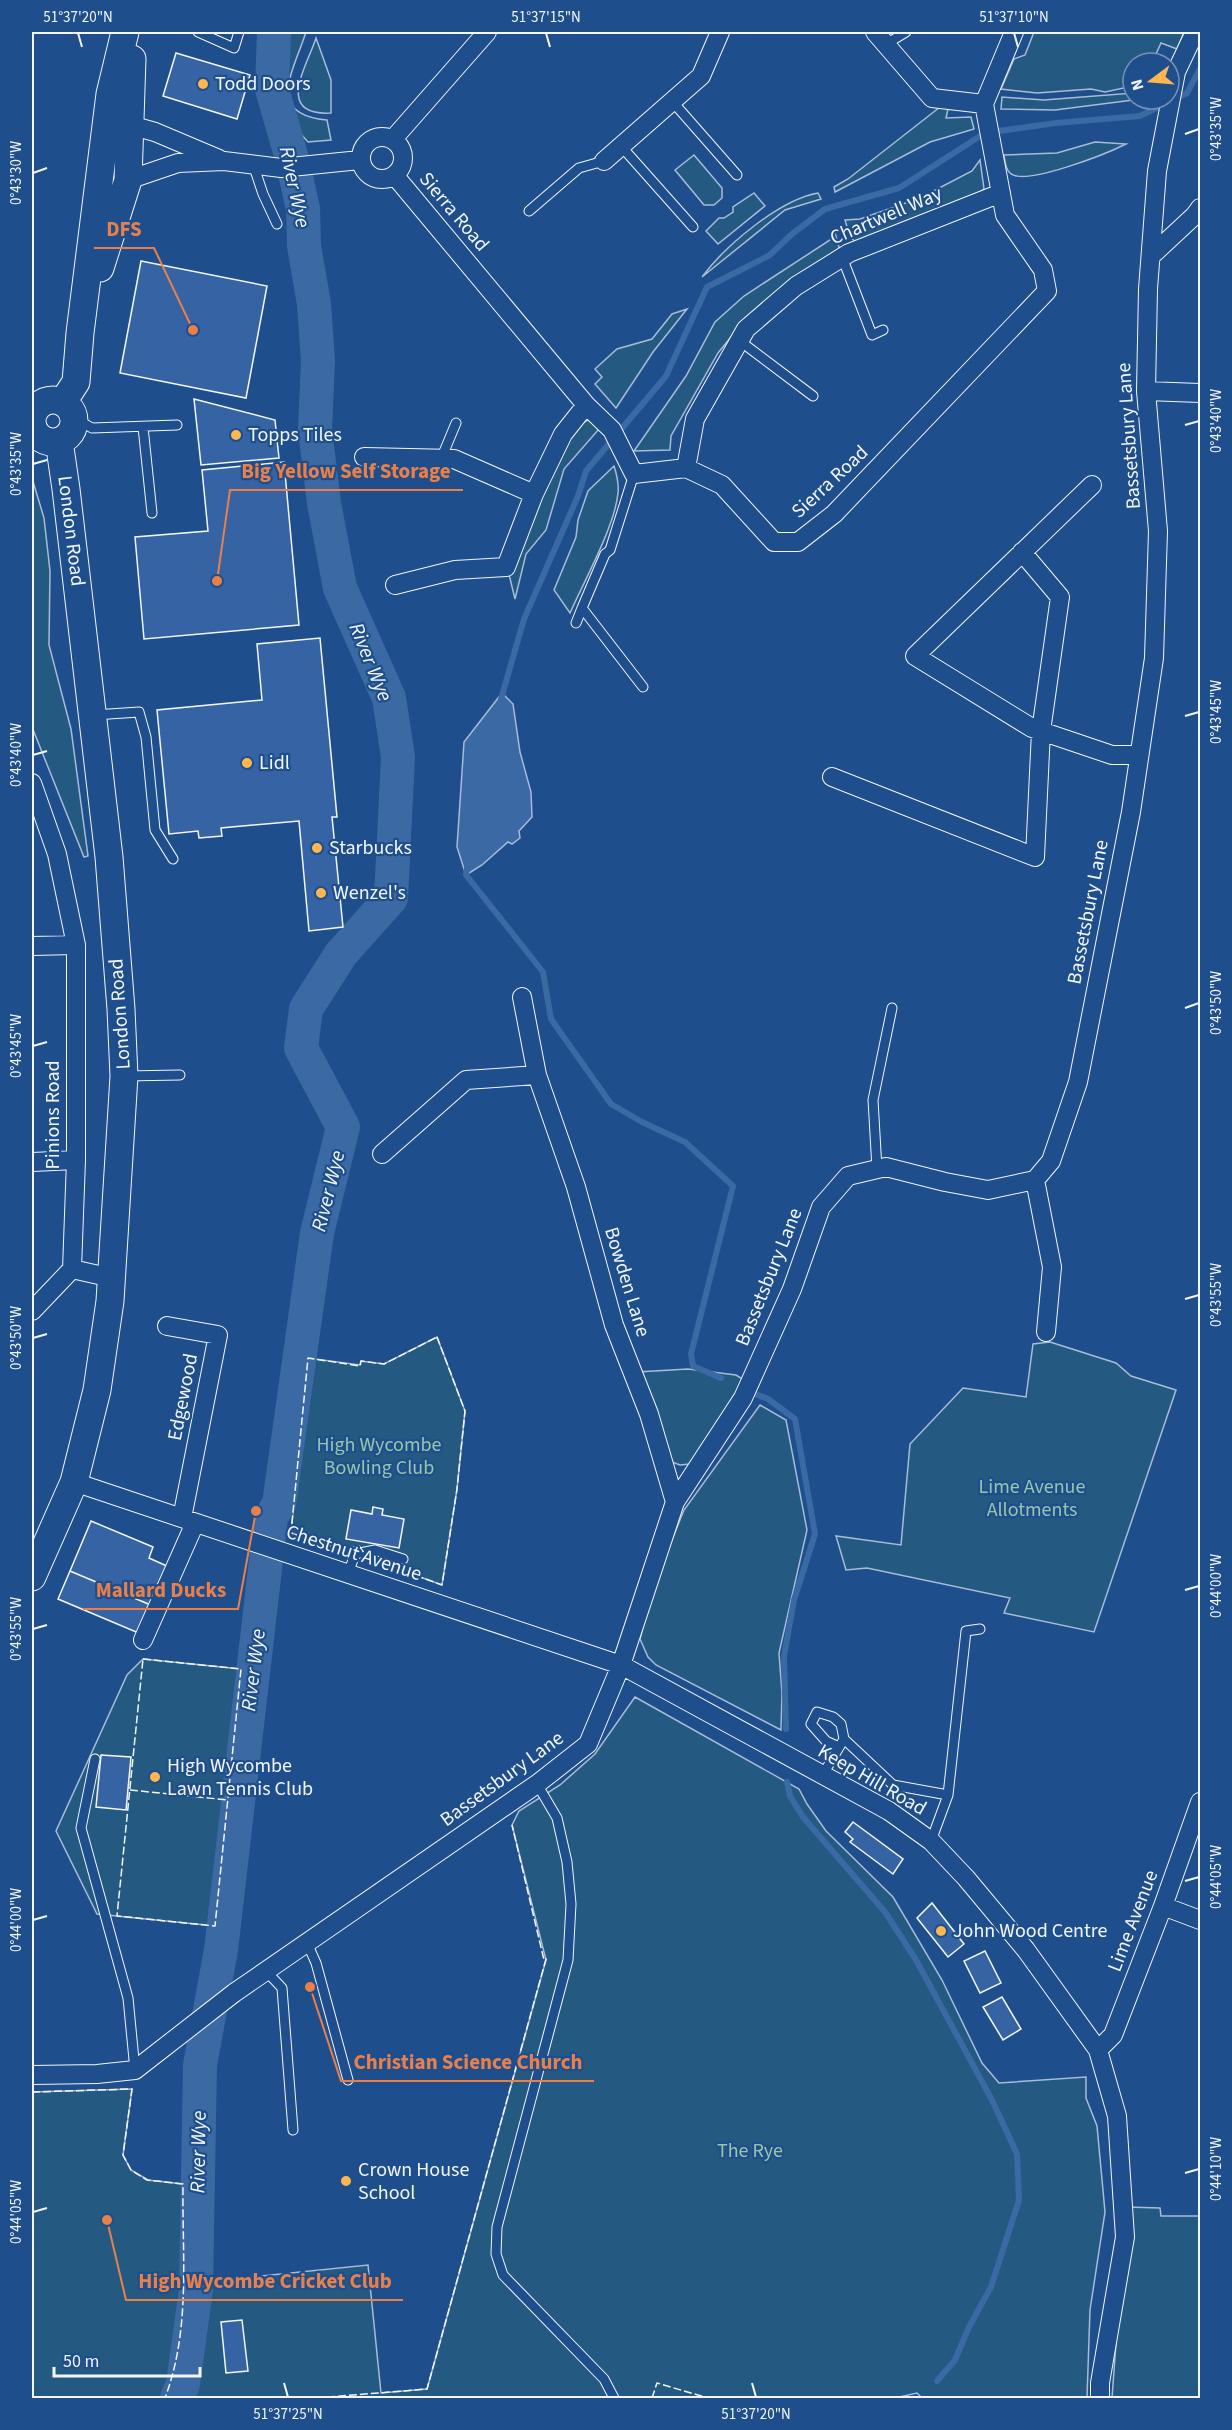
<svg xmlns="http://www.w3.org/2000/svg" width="1232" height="2430" viewBox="0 0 1232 2430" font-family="'Source Sans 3',sans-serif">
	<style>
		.green { fill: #245a82; stroke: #a8bbd7; stroke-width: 1.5 }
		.water { fill: #3b69a3; stroke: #a8bbd7; stroke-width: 1.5 }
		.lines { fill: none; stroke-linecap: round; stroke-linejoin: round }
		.stream { stroke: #3b69a3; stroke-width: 6 }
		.river { stroke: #3b69a3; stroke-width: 34 }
		.building { fill: #3563a3; stroke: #f2f6ff; stroke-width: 1.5 }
		.lane-casing { stroke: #f2f6ff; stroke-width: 11 }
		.street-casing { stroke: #f2f6ff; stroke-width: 20 }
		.primary-casing { stroke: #f2f6ff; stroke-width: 29 }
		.lane { stroke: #1f4e8c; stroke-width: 9 }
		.street { stroke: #1f4e8c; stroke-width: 18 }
		.primary { stroke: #1f4e8c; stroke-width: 27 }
		.fence { stroke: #f2f6ff; stroke-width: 1.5; stroke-dasharray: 8 3; stroke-linecap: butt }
		.ticks { fill: none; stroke: #f2f6ff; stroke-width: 2 }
		.poi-dot { fill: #ffb74d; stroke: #1f4e8c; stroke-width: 2 }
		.labels { text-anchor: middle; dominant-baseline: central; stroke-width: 4.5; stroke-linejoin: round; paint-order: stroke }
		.poi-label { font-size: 20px; fill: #f2f6ff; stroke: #1f4e8c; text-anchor: start }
		.street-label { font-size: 20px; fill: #f2f6ff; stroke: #1f4e8c }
		.park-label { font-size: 20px; fill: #97c8a6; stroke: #1f4e8c }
		.water-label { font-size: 21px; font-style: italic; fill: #f2f6ff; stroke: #1f4e8c }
		.leader { fill: none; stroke: #ea8049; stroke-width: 2 }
		.callout-dot { fill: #ea8049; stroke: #1f4e8c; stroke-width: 2 }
		.callout-label { font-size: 21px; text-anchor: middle; font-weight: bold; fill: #ea8049; stroke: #1f4e8c; stroke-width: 4.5; stroke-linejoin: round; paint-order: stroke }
		.neatline { fill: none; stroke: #f2f6ff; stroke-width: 2 }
		.ticks-label { font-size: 15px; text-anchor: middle; fill: #f2f6ff }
	</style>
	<rect width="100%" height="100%" fill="#1f4e8c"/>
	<path class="green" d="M291,32H306C294,70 264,115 327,120L331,140L308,142C292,125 275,96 277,73C277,60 286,44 291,32Z
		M1034,32H1184L1177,49L1161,43L1152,63H1133V86L1105,92L1091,89L1037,93L1001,89L1014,59L1025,55Z
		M316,38L331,80V113C274,116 307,66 316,38Z
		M1133,93V99H1141L1055,110L1001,109L1002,97L1044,100Z
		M940,107L948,109L946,118L971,117L974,129L930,142L835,192L834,187L848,179Z
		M1095,142L1126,144C1108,153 1024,187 1010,173C1005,169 1005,161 1004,155L1057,153Z
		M694,155L722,188V198L714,205H704L675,170Z
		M980,160L984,189L977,194L856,242L850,237L845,220L860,219L920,198L972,171Z
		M754,193L765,206L718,244L706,231L719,218H724L733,212V207Z
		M818,193L821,199L785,210L702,277C725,246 779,200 818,193Z
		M834,229L839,247L836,254L744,321L718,353L671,436L670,450L634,451L686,376L715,322L744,296L833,238Z
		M687,309L653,352L616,408L595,384L602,377L595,369L617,349L652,339L672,314Z
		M591,419L599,429L564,469L546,530L526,554L515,599L507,566L568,435L586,421Z
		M614,466C617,475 619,483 618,493C615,526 584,581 570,613L554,590L576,537L578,520L588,491Z
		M32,478L44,518L50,571L49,645L71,729L88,856L84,857L32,727Z
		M437,1337L465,1411L457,1489L442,1585L368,1558L359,1546L343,1550L291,1533L308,1358L360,1365L361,1361L384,1364Z
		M1050,1342L1116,1363L1131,1376L1176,1390L1094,1632L1004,1613L1010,1598L867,1568L846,1570L836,1536L901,1545L910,1444L963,1388L1026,1397L1033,1344Z
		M688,1369L736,1375L744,1380L690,1464L680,1465L669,1461L637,1372Z
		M760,1405L786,1420L807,1530L779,1653L782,1693L781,1730L656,1665L648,1657L640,1639L653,1587L684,1510Z
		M143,1659L241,1669L215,1926L97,1914L56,1831L127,1675Z
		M635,1697L799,1789L807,1804L826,1831L893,1897L942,1980L982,2063L999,2083L1086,2077V2098L1097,2126L1105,2212L1090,2310L1087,2398H922L917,2393L895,2398H187L199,2357L204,2282L368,2265L381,2393L427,2389L546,1960L512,1825L519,1811L560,1785L595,1754Z
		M132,2089L123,2155L131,2170L148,2180L183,2184C182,2256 191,2329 165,2398H32V2092Z
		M1126,2207L1160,2208L1161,2216H1200V2398H1112Z"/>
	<path class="water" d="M502,693L513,704L520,752L531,792L532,817L519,831L520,838L512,844L508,842L482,865L466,875L457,847L464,742Z"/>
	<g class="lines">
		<path class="stream" d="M501,699L524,619L578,496L586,471L666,376L707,287L770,255L792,234L825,209L899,188L985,133L1056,123L1140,116L1187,93L1200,69
			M467,868L466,875L543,972L551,1019L611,1104L642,1122L685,1142L733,1186L691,1354L693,1366L721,1378
			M753,1393L768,1399L795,1419L815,1534L794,1600L784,1656L786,1729
			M787,1782L790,1796L803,1817L885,1912L916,1960L992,2100L1017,2154L1019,2200L991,2287L969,2327L955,2360L937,2381"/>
		<path class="river" d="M177,2398L183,2384L196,2289L200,2065L221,1950L271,1517L279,1504L317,1233L343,1127L301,1048L306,1009L341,954L391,898L398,757L389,698L340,588L324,503L315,430L318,361L314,304L304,246L303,209L292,159L272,89L274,32"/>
	</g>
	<path class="building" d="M176,53L250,75L237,119L163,96Z
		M141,261L267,286L246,398L120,373Z
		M194,399L275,420L279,458L201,465Z
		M284,462L299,625L144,639L135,537L208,531L202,470Z
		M320,638L337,817H332L343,927L309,931L299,821L221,828L222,836L199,838L198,831L169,834L157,710L262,700L257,644Z
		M373,1507L383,1509L382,1515L404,1519L399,1548L346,1539L351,1510L372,1514Z
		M91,1521L153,1547L149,1558L169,1567L153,1606L70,1571Z
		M70,1571L153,1606L141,1634L58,1599Z
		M101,1755L131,1757L126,1810L96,1807Z
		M853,1822L903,1859L893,1874L850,1842L853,1839L845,1832Z
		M932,1903L964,1944L948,1957L917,1918Z
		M985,1951L1001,1983L980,1993L964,1961Z
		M1002,1997L1021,2029L1003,2040L983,2007Z
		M242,2320L248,2371L226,2373L221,2322Z"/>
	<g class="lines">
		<g class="lane-casing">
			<path id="lane" d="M198,32L234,48L239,32
				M886,44L906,32
				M672,101L737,175
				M621,146L693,227
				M253,164L263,194L277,224
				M529,211L579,168L604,161
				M842,257L872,335L883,330
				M740,341L813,396
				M74,418L92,428L177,425
				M143,427L152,513
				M441,459L456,423
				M634,474L610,550L605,554L582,608L643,687
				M576,623L582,608
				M94,715L139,712L146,737L155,830L173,859
				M125,1076L180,1075
				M877,1169L873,1100L892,1008
				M348,1574L355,1554L375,1550L403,1559
				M839,1747L826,1741L811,1724L817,1712L833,1717L841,1724L844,1739
				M95,1759L81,1828L128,1998L135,2070
				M822,1776L844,1739L893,1785L948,1795L966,1631L980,1629
				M537,1784L557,1818L567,1862L571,1904L568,1960L497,2227L496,2254L503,2275L604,2379L614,2398
				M931,1841L948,1795
				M307,1943L316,1963L348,2080
				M266,1971L282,1988L293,2130"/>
		</g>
		<g class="street-casing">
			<path id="street" d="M875,32L932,98L984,104
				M124,132L130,125L155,132L219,159
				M361 158a21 21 0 1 1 42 0a21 21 0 1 1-42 0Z
				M393,139L487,32
				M604,161L701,76L720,32
				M395,176L586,405L612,430L634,474L686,468L722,485L774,542H798L834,514L1047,291L1043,270L1005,215L984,104L1014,32
				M128,180L178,163L224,161L281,168L360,160
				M1151,256L1195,215L1200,208
				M1146,391L1200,393
				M32,408L35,411
				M32,428L33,427
				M364,457L454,459L534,494L563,434L586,405
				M686,468L695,419L746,329L796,286L849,253L1001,193
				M1092,485L915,656L1032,728L1112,755H1139
				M395,585L455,570L506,567L534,494
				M832,777L1035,857L1041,731L1060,597L1022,552
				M32,783L57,854L76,945V1160L72,1269
				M32,946L76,945
				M522,997L537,1075L576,1187L614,1325L649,1414L675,1502
				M382,1154L466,1080L537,1075
				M32,1162L76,1160
				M1035,1180L1052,1267L1046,1332
				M72,1269L112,1278
				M32,1311L72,1269
				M167,1326L218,1335L182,1518
				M74,1482L621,1665L889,1811L931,1841L966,1878L1026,1950L1098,2050L1117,2116L1125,2237L1100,2383V2398
				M143,1640L195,1523
				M1163,1906L1200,1920
				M1098,2050L1113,2035L1163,1906L1200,1802
				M32,2075L97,2074L135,2070L234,1993L537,1784L588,1744L621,1665L675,1502L743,1398L792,1289L821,1207L848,1176L886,1167L945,1182L988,1190L1035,1180L1051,1161L1078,1082L1131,812L1154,658L1158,531L1146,391L1148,289L1157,171L1176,72L1195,32"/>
		</g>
		<g class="primary-casing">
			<path id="primary" d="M100,268L128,180L132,59
				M32 421a21 21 0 1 1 42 0a21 21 0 1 1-42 0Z
				M63,402L76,382L80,333L110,94L125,32
				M32,1577L74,1482L97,1390L110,1301L124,1076L121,1009L109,857L66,489L59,441"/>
		</g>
		<use href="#lane" class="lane"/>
		<use href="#street" class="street"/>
		<use href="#primary" class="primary"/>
		<path class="fence" d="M437,1337L465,1411L457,1489L442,1585L368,1558L359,1546L343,1550L291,1533L308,1358L360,1366L361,1361L384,1364Z
			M143,1659L241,1669L215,1926L117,1916Z
			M130,1790L228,1800
			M32,2092L132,2089L123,2155L131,2170L147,2180L183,2184C182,2256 191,2329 165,2398
			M316,2398L427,2389L546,1959L544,1960L512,1825
			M652,2398L657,2383L708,2398"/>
	</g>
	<path class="ticks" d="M78,33L82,47M546,33L550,47M1014,33L1018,47M1185,134L1199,129M33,173L47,168M1185,425L1199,421M33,464L47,460M1185,716L1199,712M33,755L47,751M1185,1008L1199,1003M33,1046L47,1042M1185,1299L1199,1295M33,1338L47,1334M1185,1590L1199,1586M33,1629L47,1625M1185,1881L1199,1877M33,1920L47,1916M1185,2173L1199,2169M33,2212L47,2208M284,2383L288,2397M752,2383L756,2397"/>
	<g class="poi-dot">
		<circle cx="203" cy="84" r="6"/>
		<circle cx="236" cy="435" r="6"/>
		<circle cx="247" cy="763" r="6"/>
		<circle cx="317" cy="848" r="6"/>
		<circle cx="321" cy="893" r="6"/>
		<circle cx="155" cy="1777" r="6"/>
		<circle cx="941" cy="1931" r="6"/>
		<circle cx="346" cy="2181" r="6"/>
	</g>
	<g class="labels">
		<g class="poi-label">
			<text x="215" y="84">Todd Doors</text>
			<text x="248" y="435">Topps Tiles</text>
			<text x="259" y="763">Lidl</text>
			<text x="329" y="848">Starbucks</text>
			<text x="333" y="893">Wenzel's</text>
			<text x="167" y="1766">High Wycombe<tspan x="167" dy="23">Lawn Tennis Club</tspan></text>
			<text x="953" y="1931">John Wood Centre</text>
			<text x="358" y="2170">Crown House<tspan x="358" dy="23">School</tspan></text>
		</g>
		<g class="street-label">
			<text transform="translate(454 212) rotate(50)">Sierra Road</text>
			<text transform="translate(886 216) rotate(-23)">Chartwell Way</text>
			<text transform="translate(1129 436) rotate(-94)">Bassetsbury Lane</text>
			<text transform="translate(830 482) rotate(-43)">Sierra Road</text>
			<text transform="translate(71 531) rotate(83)">London Road</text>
			<text transform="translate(1088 912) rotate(-79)">Bassetsbury Lane</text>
			<text transform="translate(120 1014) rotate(-94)">London Road</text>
			<text transform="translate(53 1115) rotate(-90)">Pinions Road</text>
			<text transform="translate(769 1277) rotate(-68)">Bassetsbury Lane</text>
			<text transform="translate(627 1282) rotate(73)">Bowden Lane</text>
			<text transform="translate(183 1397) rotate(-79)">Edgewood</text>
			<text transform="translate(354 1553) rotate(18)">Chestnut Avenue</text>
			<text transform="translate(502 1779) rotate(-36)">Bassetsbury Lane</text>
			<text transform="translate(872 1780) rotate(30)">Keep Hill Road</text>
			<text transform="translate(1133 1921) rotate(-69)">Lime Avenue</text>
		</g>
		<g class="park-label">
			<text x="379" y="1445">High Wycombe<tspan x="379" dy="23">Bowling Club</tspan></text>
			<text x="1032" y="1487">Lime Avenue<tspan x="1032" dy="23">Allotments</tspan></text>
			<text x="750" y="2151">The Rye</text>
		</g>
		<g class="water-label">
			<text transform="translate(295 187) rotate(78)">River Wye</text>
			<text transform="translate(371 662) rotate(68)">River Wye</text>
			<text transform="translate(328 1191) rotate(-76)">River Wye</text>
			<text transform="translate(253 1670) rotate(-83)">River Wye</text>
			<text transform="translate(198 2152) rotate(-89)">River Wye</text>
		</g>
	</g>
	<path class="leader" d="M193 330L154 248H94M217 581L230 490H463M256 1511L238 1609H83M310 1987L341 2081H594M107 2220L126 2300H403"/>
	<g class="callout-dot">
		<circle cx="193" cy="330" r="6"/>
		<circle cx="217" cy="581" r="6"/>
		<circle cx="256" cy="1511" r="6"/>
		<circle cx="310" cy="1987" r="6"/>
		<circle cx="107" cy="2220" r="6"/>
	</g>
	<g class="callout-label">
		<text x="124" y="236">DFS</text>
		<text x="346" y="478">Big Yellow Self Storage</text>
		<text x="161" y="1597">Mallard Ducks</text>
		<text x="468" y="2069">Christian Science Church</text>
		<text x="265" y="2288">High Wycombe Cricket Club</text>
	</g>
	<rect width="1232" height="2430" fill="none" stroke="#1f4e8c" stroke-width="66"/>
	<g transform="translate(1151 81) rotate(254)"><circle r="28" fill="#1f4e8c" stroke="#7391ba" stroke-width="1.5"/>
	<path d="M0-4.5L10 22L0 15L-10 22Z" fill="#ffb74d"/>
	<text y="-9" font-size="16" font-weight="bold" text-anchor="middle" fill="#f2f6ff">N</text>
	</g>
	<path d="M54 2367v9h146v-9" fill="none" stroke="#f2f6ff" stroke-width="3"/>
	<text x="63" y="2367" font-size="18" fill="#f2f6ff" stroke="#1f4e8c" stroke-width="4.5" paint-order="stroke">50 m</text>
	<rect x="33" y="33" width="1166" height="2364" class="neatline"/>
	<g class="ticks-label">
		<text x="78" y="22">51°37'20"N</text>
		<text x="546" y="22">51°37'15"N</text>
		<text x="1014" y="22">51°37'10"N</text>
		<text transform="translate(1216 129) rotate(-90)" y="5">0°43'35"W</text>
		<text transform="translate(16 173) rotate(-90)" y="5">0°43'30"W</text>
		<text transform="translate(1216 421) rotate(-90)" y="5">0°43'40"W</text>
		<text transform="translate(16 464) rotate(-90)" y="5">0°43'35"W</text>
		<text transform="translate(1216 712) rotate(-90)" y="5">0°43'45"W</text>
		<text transform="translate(16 755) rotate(-90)" y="5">0°43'40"W</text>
		<text transform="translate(1216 1003) rotate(-90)" y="5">0°43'50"W</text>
		<text transform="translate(16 1046) rotate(-90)" y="5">0°43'45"W</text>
		<text transform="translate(1216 1295) rotate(-90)" y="5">0°43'55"W</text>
		<text transform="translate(16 1338) rotate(-90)" y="5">0°43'50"W</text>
		<text transform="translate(1216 1586) rotate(-90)" y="5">0°44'00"W</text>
		<text transform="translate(16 1629) rotate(-90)" y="5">0°43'55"W</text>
		<text transform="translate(1216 1877) rotate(-90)" y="5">0°44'05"W</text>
		<text transform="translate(16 1920) rotate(-90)" y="5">0°44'00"W</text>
		<text transform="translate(1216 2169) rotate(-90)" y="5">0°44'10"W</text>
		<text transform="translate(16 2212) rotate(-90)" y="5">0°44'05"W</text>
		<text x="288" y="2419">51°37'25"N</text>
		<text x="756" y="2419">51°37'20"N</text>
	</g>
</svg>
